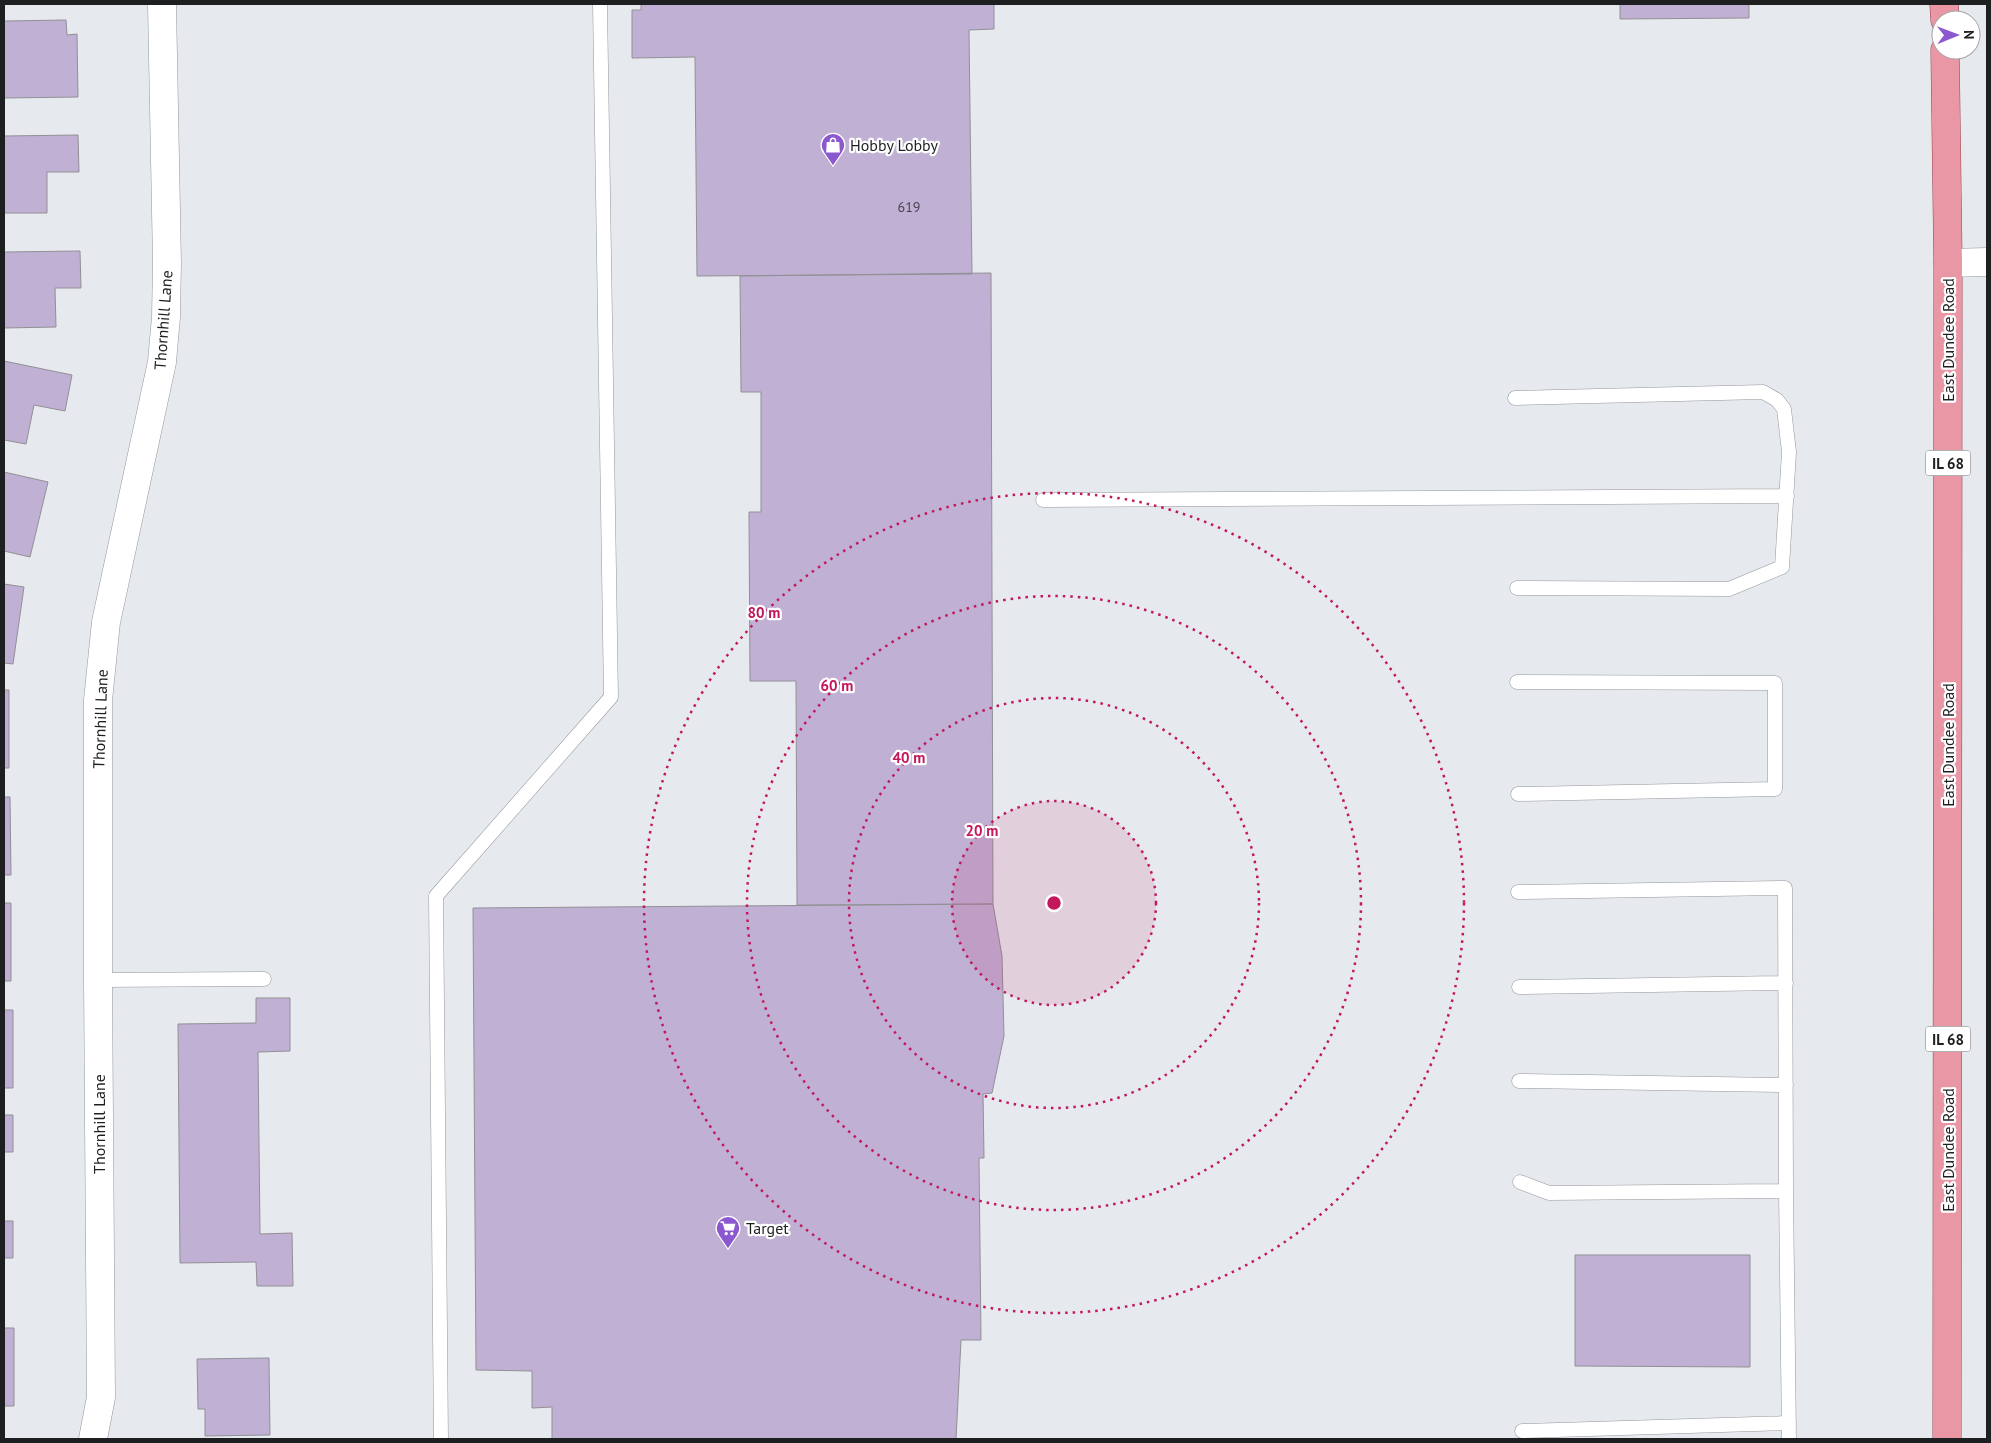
<svg xmlns="http://www.w3.org/2000/svg" width="1991" height="1443" viewBox="0 0 1991 1443" font-family="'PT Sans',sans-serif">
	<style>
		.building { fill: #bfb0d4; stroke: #929095 }
		.lines { fill: none; stroke-linecap: round; stroke-linejoin: round }
		.service-casing { stroke: #94969b; stroke-width: 15 }
		.minor-casing { stroke: #94969b; stroke-width: 29 }
		.primary-casing { stroke: #984050; stroke-width: 29 }
		.service { stroke: #fff; stroke-width: 14 }
		.minor { stroke: #fff; stroke-width: 28 }
		.primary { stroke: #e997a5; stroke-width: 28 }
		.ring { fill: none; stroke: #c2185b; stroke-width: 2.5; stroke-dasharray: 2.5 5 }
		.labels { text-anchor: middle; dominant-baseline: central; stroke-width: 4.5; stroke-linejoin: round; paint-order: stroke }
		.number-label { font-size: 14px; fill: #46434e }
		.shield { fill: #fff; stroke: #626264; stroke-width: 1 }
		.shield-label { font-size: 15px; font-weight: bold; fill: #1e1f21 }
		.poi-label { font-size: 16px; fill: #1e1f21; stroke: #fff; text-anchor: start }
		.street-label { font-size: 16px; fill: #1e1f21; stroke: #fff }
		.centre { fill: #c2185b; stroke: #fff; stroke-width: 2.5 }
		.ring-label { font-size: 15px; text-anchor: middle; font-weight: bold; fill: #c2185b; stroke: #fff; stroke-width: 4.5; stroke-linejoin: round; paint-order: stroke }
	</style>
	<rect width="100%" height="100%" fill="#e6e9ee"/>
	<path class="building" d="M641,4H994V29L969,30L972,274L697,276L695,57L632,58V10H641Z
		M1620,4H1749V18L1620,19Z
		M66,20L67,35L77,34L78,97L4,98V21Z
		M78,135L79,172H47V213H4V136Z
		M80,251L81,288H55L56,327L4,328V252Z
		M991,273L993,904L797,905L796,681H750L749,512H761V392H741L740,276Z
		M4,361L72,375L65,411L34,405L26,444L4,440Z
		M4,472L48,482L30,557L4,551Z
		M4,584L24,587L13,664L4,663Z
		M4,690H9V768H4Z
		M4,797H10L11,875H4Z
		M4,903H11V981H4Z
		M993,904L1002,956L1004,1036L992,1093L983,1094L984,1158H979L981,1340H961L956,1439H552V1407L532,1408V1371L476,1370L473,908Z
		M256,998H290V1051L258,1052L260,1234L292,1233L293,1286H257L256,1262L180,1263L178,1024L256,1023Z
		M4,1010H13V1088H4Z
		M4,1115H13V1152H4Z
		M4,1221H13V1258H4Z
		M1575,1255H1750V1367L1575,1366Z
		M4,1328H14V1406H4Z
		M269,1358L270,1435L205,1436V1409H198L197,1359Z"/>
	<g class="lines">
		<g class="service-casing">
			<path id="service" d="M1515,398L1763,392L1777,400L1784,409L1789,452L1782,567L1729,589L1517,588
				M1043,500L1787,496
				M1517,682L1775,683V789L1518,794
				M1518,892L1785,888L1786,1191
				M98,980L264,979
				M1519,987L1786,983
				M1519,1081L1786,1085
				M1520,1182L1549,1193L1786,1191L1789,1439
				M1522,1431L1789,1423
				M441,1439L436,896L611,697L600,4"/>
		</g>
		<g class="minor-casing">
			<path id="minor" d="M1948,263L1987,262
				M93,1439L101,1397L98,980V700L106,622L162,362L166,317L167,263L162,4"/>
		</g>
		<g class="primary-casing">
			<path id="primary" d="M1944,4L1945,20
				M1945,50L1948,263L1947,1439"/>
		</g>
		<use href="#service" class="service"/>
		<use href="#minor" class="minor"/>
		<use href="#primary" class="primary"/>
	</g>
	<circle cx="1054" cy="903" r="102" fill="#c2185b" fill-opacity=".12"/>
	<g class="ring">
		<circle cx="1054" cy="903" r="102"/>
		<circle cx="1054" cy="903" r="205"/>
		<circle cx="1054" cy="903" r="307"/>
		<circle cx="1054" cy="903" r="410"/>
	</g>
	<defs>
		<g id="shop-pin" transform="scale(1.25)"><path d="M0 17L-7.5 6A9.5 9.5 0 1 1 7.5 6Z" fill="#8c58d0" stroke="#fff"/><path d="M-5-2.5h2.3a2.7 3.5 0 0 1 5.4 0H5L5.5 6h-11ZM-1.5-2.5h3a1.5 2.3 0 0 0-3 0Z" fill="#fff"/></g>
		<g id="supermarket-pin" transform="scale(1.25)"><path d="M0 17L-7.5 6A9.5 9.5 0 1 1 7.5 6Z" fill="#8c58d0" stroke="#fff"/><path d="M-6-5.5h2.5l.6 2H6L4.5 2H-2.5L-4.4-4H-6ZM-1.5 3.2a1.3 1.3 0 1 0 .1 0ZM3 3.2a1.3 1.3 0 1 0 .1 0Z" fill="#fff"/></g>
	</defs>
	<g fill-rule="evenodd">
		<use href="#shop-pin" x="833" y="145"/>
		<use href="#supermarket-pin" x="728" y="1228"/>
	</g>
	<g class="labels">
		<g class="number-label">
			<text x="909" y="207">619</text>
		</g>
		<g class="shield">
			<rect x="1925.5" y="450.5" width="45" height="25" rx="4"/>
			<rect x="1925.5" y="1026.5" width="45" height="25" rx="4"/>
		</g>
		<g class="shield-label">
			<text x="1948" y="463">IL 68</text>
			<text x="1948" y="1039">IL 68</text>
		</g>
		<g class="poi-label">
			<text x="850" y="145">Hobby Lobby</text>
			<text x="746" y="1228">Target</text>
		</g>
		<g class="street-label">
			<text transform="translate(163 320) rotate(-86)">Thornhill Lane</text>
			<text transform="translate(1948 340) rotate(-90)">East Dundee Road</text>
			<text transform="translate(100 719) rotate(-88)">Thornhill Lane</text>
			<text transform="translate(1948 745) rotate(-90)">East Dundee Road</text>
			<text transform="translate(99 1124) rotate(-90)">Thornhill Lane</text>
			<text transform="translate(1948 1150) rotate(-90)">East Dundee Road</text>
		</g>
	</g>
	<circle cx="1054" cy="903" r="8" class="centre"/>
	<g class="ring-label">
		<text x="764" y="618">80 m</text>
		<text x="837" y="691">60 m</text>
		<text x="909" y="763">40 m</text>
		<text x="982" y="836">20 m</text>
	</g>
	<rect width="1991" height="1443" fill="none" stroke="#1e1f21" stroke-width="10"/>
	<g transform="translate(1956 35) rotate(89)"><circle r="24" fill="#ffffff" stroke="#a5a5a6"/>
	<path d="M0-4L9 19L0 12L-9 19Z" fill="#8c58d0"/>
	<text y="-8" font-size="14" font-weight="bold" text-anchor="middle" fill="#1e1f21">N</text>
	</g>
</svg>
